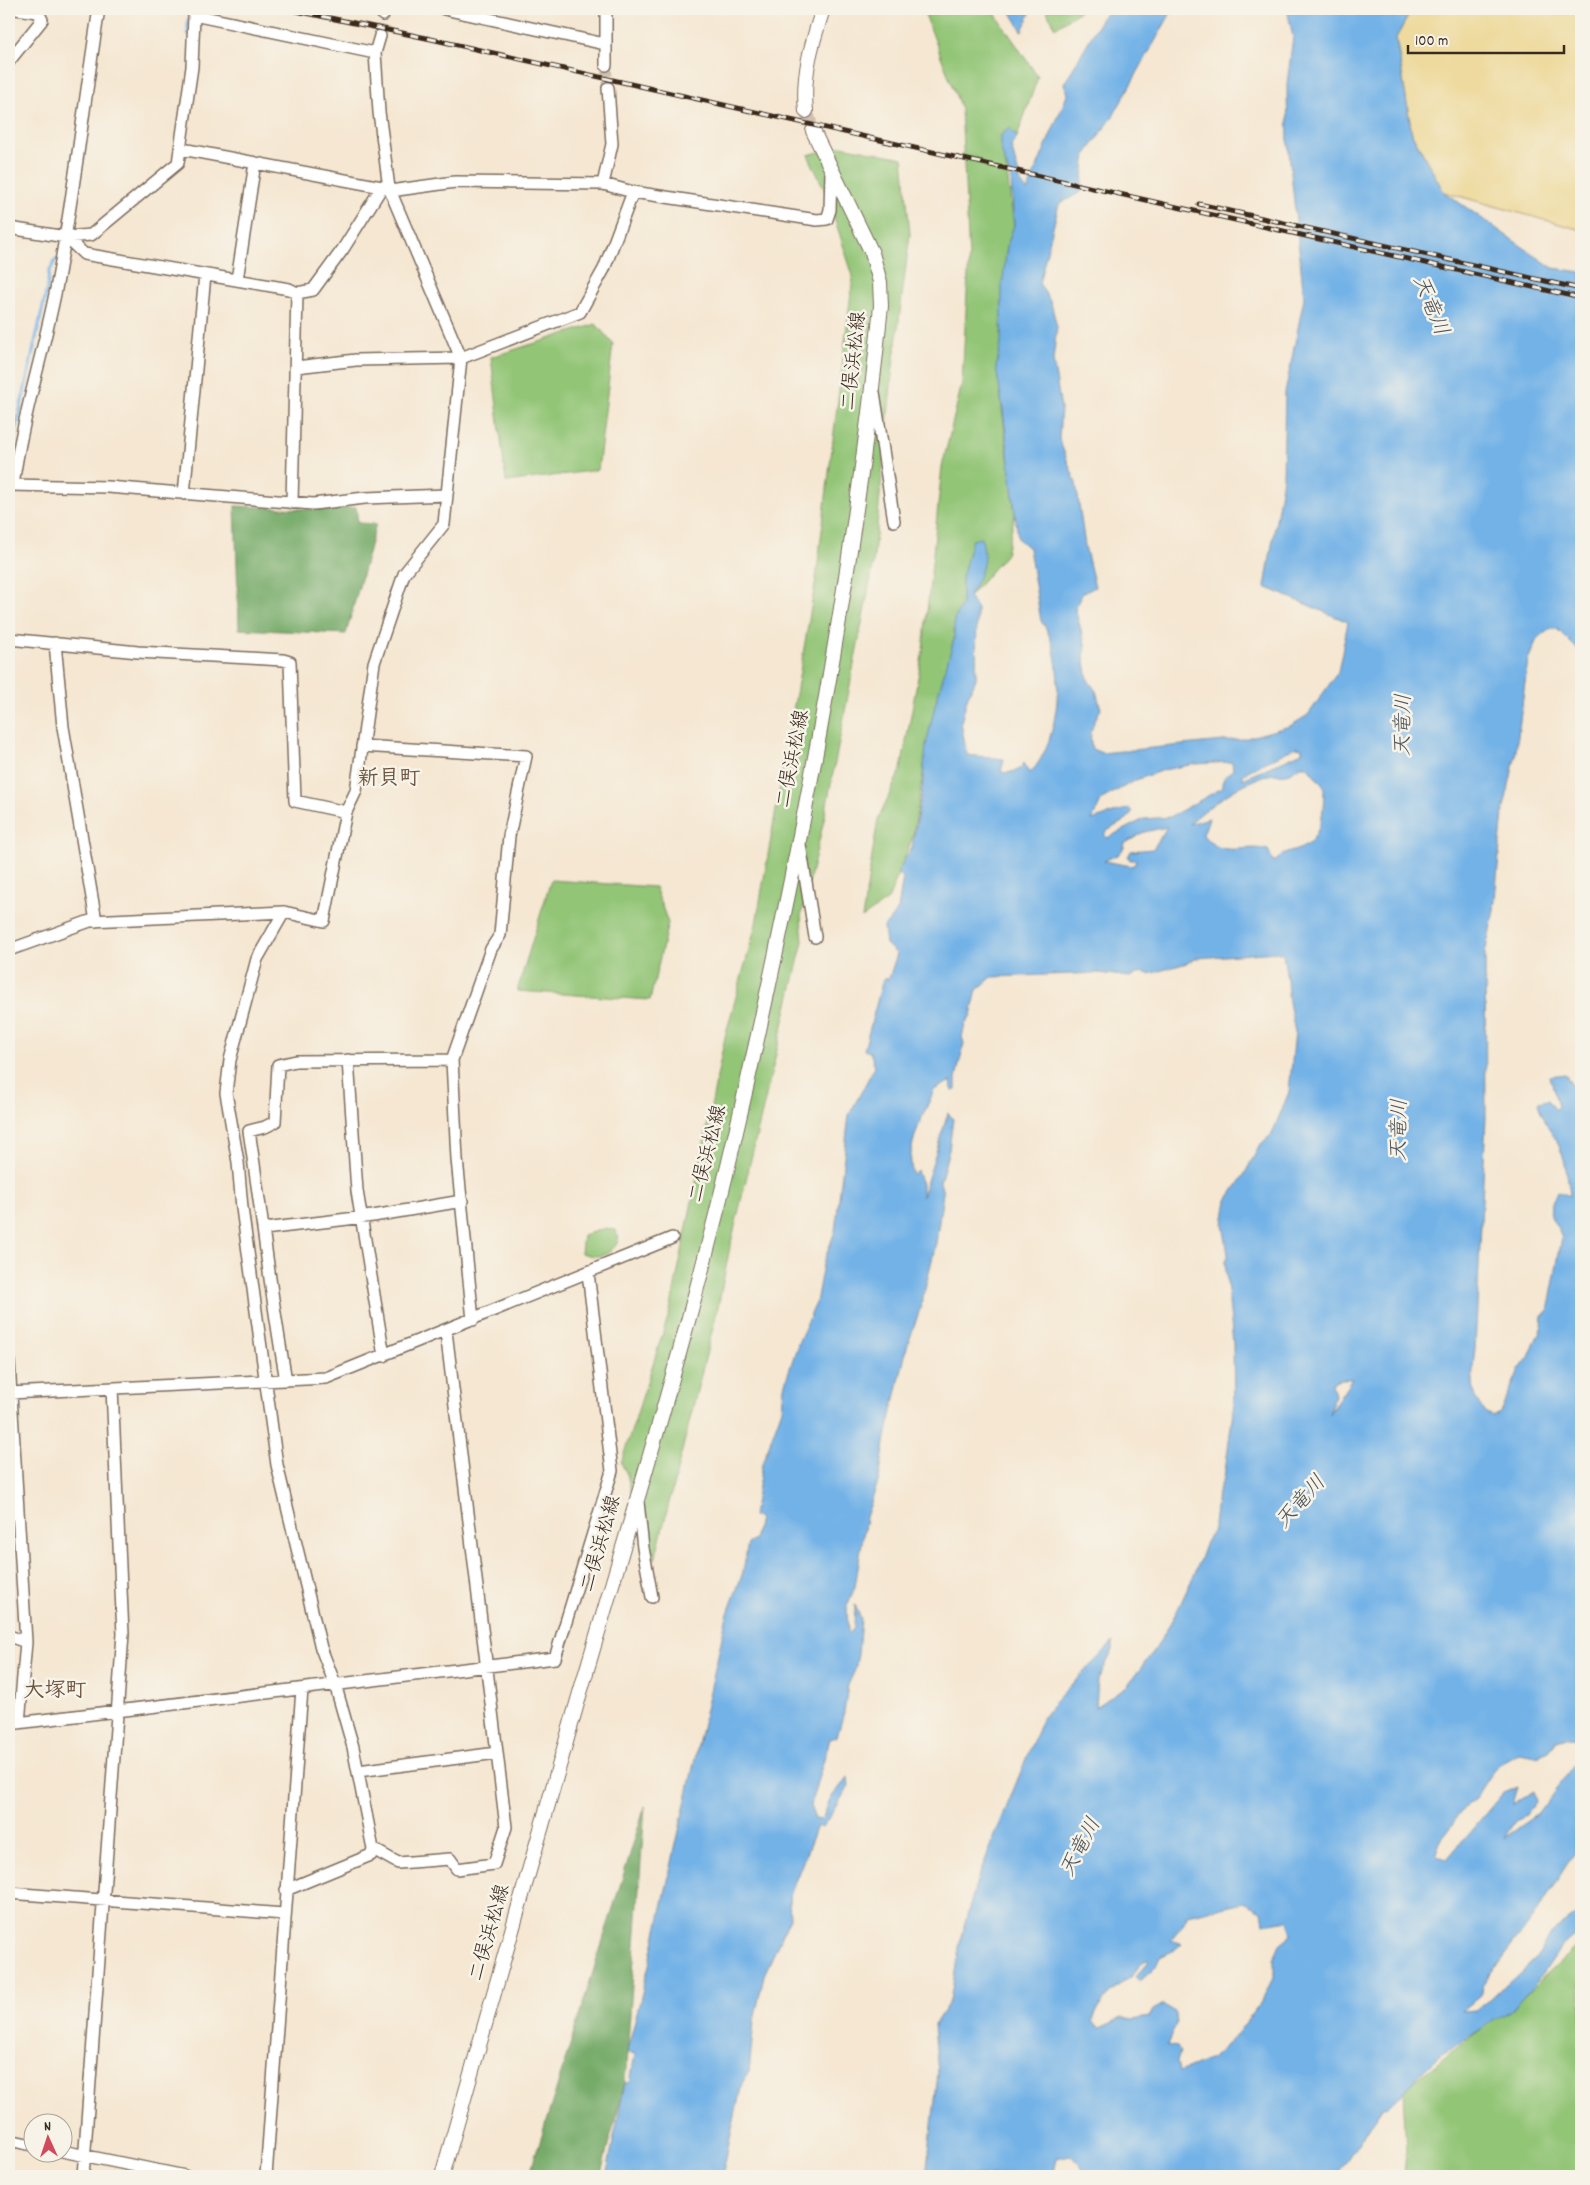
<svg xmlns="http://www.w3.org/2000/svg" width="1590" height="2185" viewBox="0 0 1590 2185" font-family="Dekko,'Klee One',sans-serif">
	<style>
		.green { fill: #92c576; stroke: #66784a }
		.forest { fill: #75aa67; stroke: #586a42 }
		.sand { fill: #eeda9e; stroke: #94825e }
		.water { fill: #73b2e7; stroke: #576e82; fill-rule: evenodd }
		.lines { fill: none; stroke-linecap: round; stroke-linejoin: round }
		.stream { stroke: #73b2e7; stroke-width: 3 }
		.minor-tunnel { stroke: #d0c1ae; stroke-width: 11; stroke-dasharray: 11 5.5; stroke-linecap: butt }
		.major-tunnel { stroke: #d0c1ae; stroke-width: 14; stroke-dasharray: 14 7; stroke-linecap: butt }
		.minor-casing { stroke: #7c6c5d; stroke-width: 14 }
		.major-casing { stroke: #7c6c5d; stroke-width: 16 }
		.minor { stroke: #fff; stroke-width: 11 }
		.major { stroke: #fff; stroke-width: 14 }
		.rail-casing { stroke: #3b2a1e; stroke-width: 5 }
		.rail { stroke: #f7f3e8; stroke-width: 3; stroke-dasharray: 9; stroke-linecap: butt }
		.labels { text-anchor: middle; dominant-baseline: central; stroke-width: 5; stroke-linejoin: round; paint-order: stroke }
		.street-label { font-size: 20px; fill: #3b2a1e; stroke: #f7f3e8 }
		.water-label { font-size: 21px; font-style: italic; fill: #4c535a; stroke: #f7f3e8 }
		.neighbourhood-label { font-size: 21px; font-weight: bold; fill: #6c5440; stroke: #f7f3e8 }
	</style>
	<rect width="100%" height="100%" fill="#f7f3e8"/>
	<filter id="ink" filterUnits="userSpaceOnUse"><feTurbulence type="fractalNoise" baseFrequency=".02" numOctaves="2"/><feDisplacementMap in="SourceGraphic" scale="10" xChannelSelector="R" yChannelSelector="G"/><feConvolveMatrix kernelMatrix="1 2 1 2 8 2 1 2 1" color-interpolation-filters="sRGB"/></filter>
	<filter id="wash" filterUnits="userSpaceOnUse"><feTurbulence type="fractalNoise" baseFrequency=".0096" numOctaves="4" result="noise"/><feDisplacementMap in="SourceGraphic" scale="20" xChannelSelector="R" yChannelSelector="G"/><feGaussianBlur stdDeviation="1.12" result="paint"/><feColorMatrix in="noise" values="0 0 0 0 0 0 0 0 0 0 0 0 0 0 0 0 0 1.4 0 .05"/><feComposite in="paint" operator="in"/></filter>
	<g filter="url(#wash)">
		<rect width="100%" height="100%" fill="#f5e7d2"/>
		<path class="green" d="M923,9H992L1038,77L1017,137L1002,136L1014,225L999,383L1015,514L1006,554L962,605L925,761L913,836L888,900L862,918L878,819L901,769L923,650L942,467L962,383L969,257L961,109Z
			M1046,9H1083L1055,28Z
			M842,146L903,158L910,234L892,375L873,566L824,820L801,916L803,941L730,1247L718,1307L655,1559L634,1506L627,1474L621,1463L670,1311L725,1037L756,924L816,579L853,276L827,195L808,155Z
			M596,324L613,344L598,470L506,482L491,357Z
			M551,880L655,887L668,923L650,1000L517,991Z
			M606,1228L616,1230L618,1242C608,1258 597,1258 581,1253L583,1235Z
			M1581,1942V2176H1404L1406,2151L1403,2090L1522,1997Z"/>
		<path class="forest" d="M235,506L329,510L356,507L358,523L376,524L346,634L239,629Z
			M645,1806L625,2083L600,2176H529Z"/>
		<path class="sand" d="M1412,9H1581V230L1444,192L1412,134L1396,38Z"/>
		<path class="water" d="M1009,9H1032L1022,31Z
			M1110,9H1173L1112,118L1086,154L1081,192L1059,204L1039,283L1051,303L1057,327L1053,360L1061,408L1059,439L1076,483L1085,546L1095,587L1082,594L1075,609L1086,647L1084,656L1088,680L1096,691L1101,709C1093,722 1088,734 1092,749L1102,753L1243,739L1290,726L1308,715L1338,672L1348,622L1265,587L1283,478L1285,393L1304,298L1288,143L1287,84L1293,37L1287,9H1412L1396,38L1412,134L1444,192L1553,268L1581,272V653L1557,629H1550L1537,639L1528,660L1515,758L1503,812L1494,910L1485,954L1486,1118L1475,1349C1472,1370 1468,1406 1493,1416L1500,1413L1519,1370L1529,1357L1542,1326L1543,1315L1548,1312L1562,1238C1551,1213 1545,1219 1557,1191L1570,1196C1568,1179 1566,1162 1559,1146C1552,1131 1541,1119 1538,1102L1548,1100L1556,1110L1558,1107L1550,1076L1565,1074L1581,1101V1738L1570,1737L1557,1741L1549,1751L1537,1756L1518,1753L1498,1764L1476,1798L1463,1809L1440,1841L1435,1856L1447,1859L1503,1793L1518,1787L1513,1804L1534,1791L1536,1803L1527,1816L1515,1821L1504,1838L1536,1816L1565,1778L1581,1749V1842L1537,1912L1482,1986L1481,1994L1461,2011L1475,2010L1490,2000L1539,1955L1551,1933L1581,1912V1933L1576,1934L1561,1947L1543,1974L1512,2009L1436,2058L1388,2107L1382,2108L1336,2176H1082L1084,2175L1079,2164L1070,2155L1057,2158L1054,2173L1058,2176H926L938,2074L934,2025L950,2001L961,1936L978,1878L1042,1719C1062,1690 1090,1668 1113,1642V1650L1098,1680L1096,1707L1127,1686L1156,1648L1177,1611L1195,1573L1206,1542L1213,1532L1218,1492L1224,1478L1234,1404L1233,1343L1225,1261L1228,1254L1223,1224L1227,1200L1244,1175L1260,1145L1272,1134L1289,1092L1295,1032L1288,997L1287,979L1283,954L1277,952L1197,958L1187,963L1149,974L1142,972L1130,977L1099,973L992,977L977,990L971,1015L965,1025L962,1037L964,1043L956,1078V1090L952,1091L951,1081L934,1090C924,1115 904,1148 913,1175L917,1171L922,1184V1197L948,1113L953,1119L949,1150L940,1182L943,1193L936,1243L921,1306L907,1347L886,1437L879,1479L866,1517L855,1587L847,1606L848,1634L854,1628L855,1605L861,1619L858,1654L855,1670L848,1685L844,1712L837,1737L830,1739L810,1806L815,1819L822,1820L830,1799L848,1777L849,1786L822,1828L817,1826L789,1897L790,1918L764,1975L754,2021L749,2072L742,2083L722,2176H606L625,2083H630L635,2054L627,2052L651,1957L726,1619L743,1572L748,1542L754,1541L759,1518L753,1516L762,1464L782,1409L784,1386L799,1341L816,1303L823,1264L835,1231L849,1115L875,1066L870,1052L864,1050L883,979L889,978L897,954L886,944L884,927L898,910L903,877L897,873L912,847L922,790L926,745L935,705L954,639V619L962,605V578L972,540L981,538C989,560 980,577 969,596L977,609L976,679L967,699L961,722L967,755L1004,759L1001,772L1007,773L1019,770L1024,763L1030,773C1061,743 1068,655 1041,621L1029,548L1018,539L1003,410L996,367L1001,344L1002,285L1007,246L1014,225L1011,179L1001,150V135L1009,128L1017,137L1011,146L1021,183L1027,191L1068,93L1064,84L1102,18ZM1296,747L1302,748V752L1243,779V775L1248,771ZM1232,762L1233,770C1226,774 1221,780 1222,788L1170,817L1144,819L1107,838L1104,834C1113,825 1126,823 1132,813L1129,808L1092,820L1102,799L1136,780L1163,770L1195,764ZM1300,766H1307L1324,787C1324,807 1323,841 1299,849C1289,853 1283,852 1276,861H1273L1268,850C1245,843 1223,860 1203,835L1209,818L1189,824C1207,807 1241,783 1264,776C1282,771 1283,780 1300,766ZM1167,827L1153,849L1131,851L1128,857L1130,860H1136L1135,864L1131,866L1104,861L1119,854L1124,848V844L1144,832ZM1340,1379H1352L1329,1414L1335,1396L1332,1383ZM1243,1902L1262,1911L1264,1924L1288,1920L1292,1935L1280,1945L1273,1959V1978L1261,2002L1234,2038L1211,2059L1179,2072L1177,2061L1180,2051L1176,2047L1167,2045L1176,2024L1175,2013L1164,2004L1153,2010L1149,2017L1133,2020L1122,2018L1100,2028L1092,2022L1098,2009L1109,1993L1132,1976L1141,1963L1148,1959L1150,1960L1135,1977L1140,1981L1155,1968L1160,1957L1177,1949L1182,1944L1171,1940L1182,1927L1188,1915Z"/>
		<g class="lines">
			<path class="stream" d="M188,34V20
				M9,461L47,288L49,272L56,259
				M9,1486L12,1548L9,1614
				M9,1687L12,1733L9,1776"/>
		</g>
	</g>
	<g filter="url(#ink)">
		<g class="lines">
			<path class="minor-tunnel" d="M380,36L383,15
				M606,65L608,88"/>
			<path class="major-tunnel" d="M806,111L813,131"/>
			<g class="minor-casing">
				<path id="minor" d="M444,9L605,44
					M606,9V65
					M194,15L375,53
					M383,15L385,9
					M9,61L42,20L38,12L16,9
					M182,149L387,188
					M603,184L612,144L608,88
					M390,191L455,182L603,184L633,192L817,220L827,219L830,210L831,173
					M9,228L66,237L91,235L178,163L192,67L194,15L192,9
					M66,237L84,254L289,289L297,293L313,290L343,249L382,187
					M237,280L255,163
					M296,367L356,360L461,358L580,312L604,269L633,192
					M874,392L894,521
					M9,485L108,487L313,504L365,498L447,495
					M13,485C22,418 43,355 56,289C74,196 84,102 99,9
					M184,494L205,275
					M292,503L297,293
					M9,639L138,652L283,660L290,662L295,801L346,812
					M55,643L63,727L96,921
					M362,746L526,756L509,836L500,935L491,949L452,1060L457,1159L473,1320
					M800,845L815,937
					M9,950L90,921L284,912
					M348,1060L357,1191L384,1356
					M264,1229L373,1216L462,1201
					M9,1362L26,1642L19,1723
					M286,1380C271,1298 262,1214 249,1131L265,1127L275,1122L278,1065L296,1061L452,1060
					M9,1393L326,1378L672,1238
					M638,1502L643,1548L652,1597
					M9,1636L26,1642
					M9,1724L555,1658L612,1471L588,1273
					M358,1771L497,1753
					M373,1849L398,1863L450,1859L457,1869L494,1864L506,1827L446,1331
					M286,1890L371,1855L373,1849L353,1747L335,1684L321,1648L277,1465L242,1208L238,1162L226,1093L230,1060L257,959L284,912L324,921L346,812L356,791L374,663L404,574L444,524L461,358L389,188L379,112L375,53L380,36
					M9,1893L284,1914
					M9,2140L32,2145
					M62,2151L185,2176
					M83,2176L123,1634L112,1388
					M266,2176L302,1689"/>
			</g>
			<g class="major-casing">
				<path id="major" d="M806,111C802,75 812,43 823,9
					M442,2176C488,2015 533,1853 580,1693C632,1516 686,1341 729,1162C795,880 852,594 881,306L880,282L872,253L813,131"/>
			</g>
			<use href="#minor" class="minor"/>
			<use href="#major" class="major"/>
			<g class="rail-casing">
				<path id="rail" d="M287,9L431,39L1581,298
					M1199,204L1581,289"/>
			</g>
			<use href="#rail" class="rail"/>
		</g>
	</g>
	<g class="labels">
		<g class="street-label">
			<text transform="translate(855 361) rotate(-84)">二俣浜松線</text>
			<text transform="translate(794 759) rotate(-79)">二俣浜松線</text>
			<text transform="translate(709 1154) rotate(-76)">二俣浜松線</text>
			<text transform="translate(602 1544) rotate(-74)">二俣浜松線</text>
			<text transform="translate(491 1933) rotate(-74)">二俣浜松線</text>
		</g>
		<g class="water-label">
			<text transform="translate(1429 306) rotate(68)">天竜川</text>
			<text transform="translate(1405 725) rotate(-89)">天竜川</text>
			<text transform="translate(1401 1130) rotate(-89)">天竜川</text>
			<text transform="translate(1302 1503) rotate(-48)">天竜川</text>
			<text transform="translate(1082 1848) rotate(-62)">天竜川</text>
		</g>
		<g class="neighbourhood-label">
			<text x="389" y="780">新貝町</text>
			<text x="55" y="1692">大塚町</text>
		</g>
	</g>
	<rect width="1590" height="2185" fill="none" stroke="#f7f3e8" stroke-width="30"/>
	<g transform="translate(48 2138) rotate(357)"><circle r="24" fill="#f7f3e8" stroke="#aca397"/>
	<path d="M0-4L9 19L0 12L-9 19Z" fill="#d1495b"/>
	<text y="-8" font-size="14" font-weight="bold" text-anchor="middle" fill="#3b2a1e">N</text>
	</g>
	<path d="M1408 45v8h156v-8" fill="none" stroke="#3b2a1e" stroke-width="2.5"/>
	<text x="1415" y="45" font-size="15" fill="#3b2a1e" stroke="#f7f3e8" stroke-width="4" paint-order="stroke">100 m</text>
</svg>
